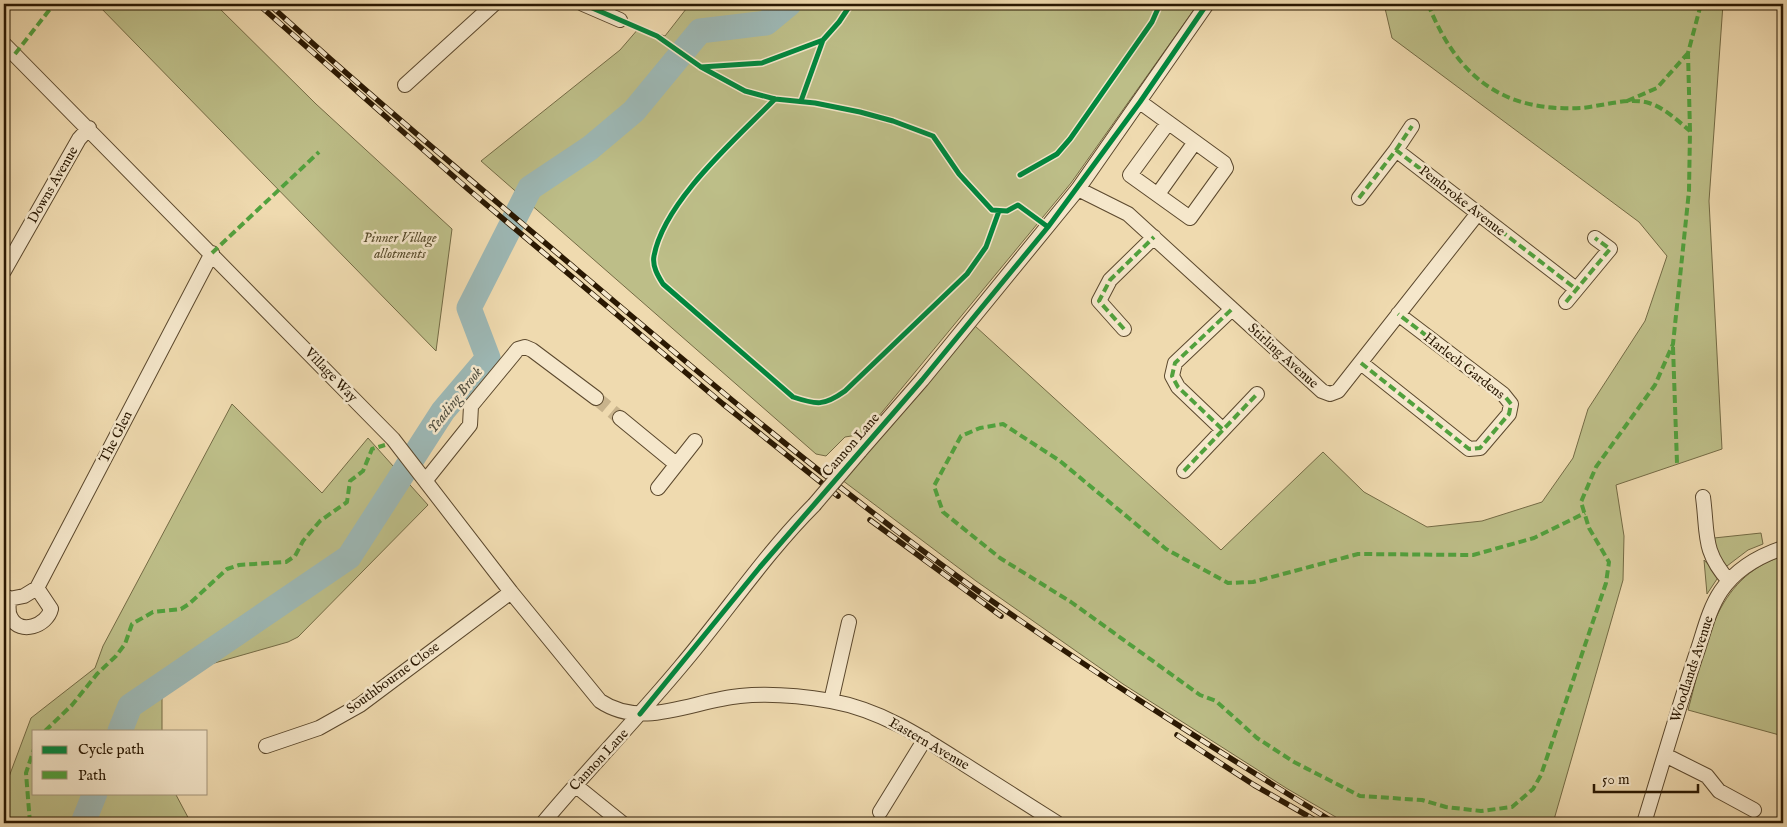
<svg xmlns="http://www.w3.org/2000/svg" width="1787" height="827" viewBox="0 0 1787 827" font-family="'IM FELL English',serif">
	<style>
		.green { fill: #bdbe88; stroke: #746b45 }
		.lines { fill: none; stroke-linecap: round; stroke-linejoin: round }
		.river { stroke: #9db8b5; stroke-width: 25 }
		.minor-tunnel { stroke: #c8b38c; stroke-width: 14; stroke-dasharray: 14 7; stroke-linecap: butt }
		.minor-casing { stroke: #5b482d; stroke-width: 16 }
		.minor { stroke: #f5e7cb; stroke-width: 14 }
		.rail-casing { stroke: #2a1802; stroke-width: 5.5 }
		.rail { stroke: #f5e7cb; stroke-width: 4; stroke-dasharray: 11; stroke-linecap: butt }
		.minor-bridge-casing { stroke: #5b482d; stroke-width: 16; stroke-linecap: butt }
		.minor-bridge { stroke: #f5e7cb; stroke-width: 14 }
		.quiet { stroke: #51a13d; stroke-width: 4; stroke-dasharray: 8 4; stroke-linecap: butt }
		.cycleway-casing { stroke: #f5e7cb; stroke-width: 8 }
		.cycleway { stroke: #00873e; stroke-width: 5 }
		.labels { text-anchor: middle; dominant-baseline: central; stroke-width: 5; stroke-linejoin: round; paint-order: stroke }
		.street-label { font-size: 14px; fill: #2a1802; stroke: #f5e7cb }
		.park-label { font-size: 14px; font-style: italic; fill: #564a2a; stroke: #f5e7cb }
		.water-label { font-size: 15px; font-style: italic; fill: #525041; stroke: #f5e7cb }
	</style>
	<rect width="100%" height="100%" fill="#efdaaf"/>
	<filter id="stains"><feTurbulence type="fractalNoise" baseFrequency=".004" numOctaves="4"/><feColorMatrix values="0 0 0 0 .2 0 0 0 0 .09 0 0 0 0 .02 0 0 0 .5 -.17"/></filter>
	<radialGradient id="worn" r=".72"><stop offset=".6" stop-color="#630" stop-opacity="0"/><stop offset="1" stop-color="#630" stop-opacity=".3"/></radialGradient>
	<path class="green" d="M97,4H215L316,104L452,229L436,351Z
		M690,4H1198L1071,183L864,434L845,437L826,456L816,454L481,161L620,50L639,28L665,36Z
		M1384,4H1723L1709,201L1722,449L1616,485L1624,536L1623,580L1553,823H1346L1286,788L1123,684L976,581L842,480L975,326L1221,550L1323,452L1364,492L1427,527L1482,521L1542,502L1573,458L1588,409L1645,321L1667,256L1639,222L1392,38Z
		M232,404L322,493L368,438L428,505L298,637L288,642L211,664L162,698V731H34V793H175L191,823H4V790L31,718L95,668L103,646Z
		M1761,533L1763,544L1748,550L1727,566L1718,557L1714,538Z
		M1783,556V736L1688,710C1705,649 1713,578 1783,556Z
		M1704,560L1719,576L1707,594Z"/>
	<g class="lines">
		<path class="river" d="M120,731L130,706L349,557L443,411L488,358L469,308L530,188L590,148L634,111L700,31L766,23L789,4
			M83,823L95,793"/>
		<path class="minor-tunnel" d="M596,398L620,418"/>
		<g class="minor-casing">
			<path id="minor" d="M583,4L620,20
				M4,44L393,439L511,592L600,701C643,730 694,700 740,696C770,693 802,696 831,701C881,710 922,737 964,764C995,784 1026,803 1057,823
				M405,85L494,4
				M1140,102L1224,163L1226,168L1190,218L1130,175L1168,123
				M1396,150L1412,126
				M1078,189L1128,214L1322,391L1330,394L1338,391L1478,213
				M1158,194L1195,142
				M1359,198L1396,150L1576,289
				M4,271L79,139L89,128
				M1566,302L1610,249L1595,238
				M1124,329L1099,301L1110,280L1154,237
				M1361,363L1469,449L1480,448L1509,414L1511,404L1503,394L1398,314
				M620,418L676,464
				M1222,429L1178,387L1172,376L1175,363L1232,309
				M860,451L922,380L1078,189L1207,4
				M1184,471L1257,394
				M426,480L470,425L471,406L518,349L525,347L532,350L596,398
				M658,488L695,441
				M1703,497C1708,534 1702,551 1729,581
				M4,595L9,599L24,596L37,588L212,253
				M9,599C9,605 7,612 11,618C20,635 47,626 51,609L37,588
				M831,701L849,622
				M266,746L319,728L360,705L511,592
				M1665,755L1707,776L1719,791L1754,810
				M575,785L622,823
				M880,812L925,739
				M543,823C587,770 636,720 681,666C726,613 765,554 814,505
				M1644,823C1661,768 1677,713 1695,658C1703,636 1708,610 1721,591C1736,569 1759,556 1783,548"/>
		</g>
		<use href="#minor" class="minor"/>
		<g class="rail-casing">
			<path id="rail" d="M258,4L469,190L723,404L838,496
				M269,4C369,95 473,182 576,269C702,376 828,482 961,579C1082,666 1208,745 1335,823
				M870,520L1001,616
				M1177,735L1254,785L1320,823"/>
		</g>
		<use href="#rail" class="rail"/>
		<g class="minor-bridge-casing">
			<path id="minor-bridge" d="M814,505L860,451"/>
		</g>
		<use href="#minor-bridge" class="minor-bridge"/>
		<path class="quiet" d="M1428,4C1457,76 1501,112 1581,108C1603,106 1628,97 1649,103C1665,108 1678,121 1690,131L1689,191L1673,344L1655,385L1596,467L1581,502L1589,528L1609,562L1606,583L1541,775L1533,789L1512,807L1481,811L1446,807L1422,800L1360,796L1294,762L1257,738L1216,701L1200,695L1071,602L1000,558L943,512L934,486L961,436L980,428L1003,424L1060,461L1166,549L1228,583L1253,582L1358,554L1473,555L1534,538L1585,513
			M15,54L54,4
			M1627,101L1657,88L1688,53
			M1690,131L1688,53L1701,4
			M1396,150L1412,126
			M1359,198L1396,150L1576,289
			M212,253L319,152
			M1566,302L1610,249L1595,238
			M1124,329L1099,301L1110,280L1154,237
			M1673,347L1677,463
			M1361,363L1469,449L1480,448L1509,414L1511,404L1503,394L1398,314
			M1222,429L1178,387L1172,376L1175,363L1232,309
			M1184,471L1257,394
			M45,731L72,705L97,674L116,656L125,644L132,624L153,612L181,609L189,604L227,569L239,565L286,562L295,556L303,541L320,521L347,502L350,481L363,471L372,449L385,445
			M30,823L26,773L34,749"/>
		<g class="cycleway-casing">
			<path id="cycleway" d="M583,4L657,36L701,67L745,91L775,99L815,103L860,112L893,121L933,136L959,174L992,210L1007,211L1018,205L1048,227
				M701,67L762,63L823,40
				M775,99C737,138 664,201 654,256C652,266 658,276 663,284L793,397C817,405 824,406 845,391L967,274L986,247L999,211
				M801,101L823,40L839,22L851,4
				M1020,175L1057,154L1070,139L1152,22L1160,4
				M640,714L760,567L922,380L1048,227L1140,102L1207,4"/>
		</g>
		<use href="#cycleway" class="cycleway"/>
	</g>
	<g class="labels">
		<g class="street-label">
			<text transform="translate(53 185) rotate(-60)">Downs Avenue</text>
			<text transform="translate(1462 201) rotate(38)">Pembroke Avenue</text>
			<text transform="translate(1283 356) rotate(42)">Stirling Avenue</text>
			<text transform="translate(1464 366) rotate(38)">Harlech Gardens</text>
			<text transform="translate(331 375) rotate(46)">Village Way</text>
			<text transform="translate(116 437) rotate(-63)">The Glen</text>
			<text transform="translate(851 445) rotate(-49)">Cannon Lane</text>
			<text transform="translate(1692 669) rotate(-72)">Woodlands Avenue</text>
			<text transform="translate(393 678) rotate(-36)">Southbourne Close</text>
			<text transform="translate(929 744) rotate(30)">Eastern Avenue</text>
			<text transform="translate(599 760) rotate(-47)">Cannon Lane</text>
		</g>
		<g class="park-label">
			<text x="400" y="238">Pinner Village<tspan x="400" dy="16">allotments</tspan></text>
		</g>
		<g class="water-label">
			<text transform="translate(455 400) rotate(-52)">Yeading Brook</text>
		</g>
	</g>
	<rect width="1787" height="827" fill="none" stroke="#efdaaf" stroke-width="20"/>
	<rect x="5" y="5" width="1777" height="817" fill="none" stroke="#2a1802" stroke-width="2.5"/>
	<rect x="10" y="10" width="1767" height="807" fill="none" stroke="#2a1802"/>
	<rect x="32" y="730" width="175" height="65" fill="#f5e7cb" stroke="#a4947b"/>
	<rect x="42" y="746" width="25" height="8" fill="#00873e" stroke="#a4947b"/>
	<text x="78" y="754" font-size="15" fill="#2a1802">Cycle path</text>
	<rect x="42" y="771" width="25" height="8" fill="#51a13d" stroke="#a4947b"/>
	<text x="78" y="780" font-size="15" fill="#2a1802">Path</text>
	<path d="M1594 784v8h104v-8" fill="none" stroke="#2a1802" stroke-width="2.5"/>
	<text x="1602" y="784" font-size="15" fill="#2a1802" stroke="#f5e7cb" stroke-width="4" paint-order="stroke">50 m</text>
	<rect width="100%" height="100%" filter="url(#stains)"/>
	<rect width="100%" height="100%" fill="url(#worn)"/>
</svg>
